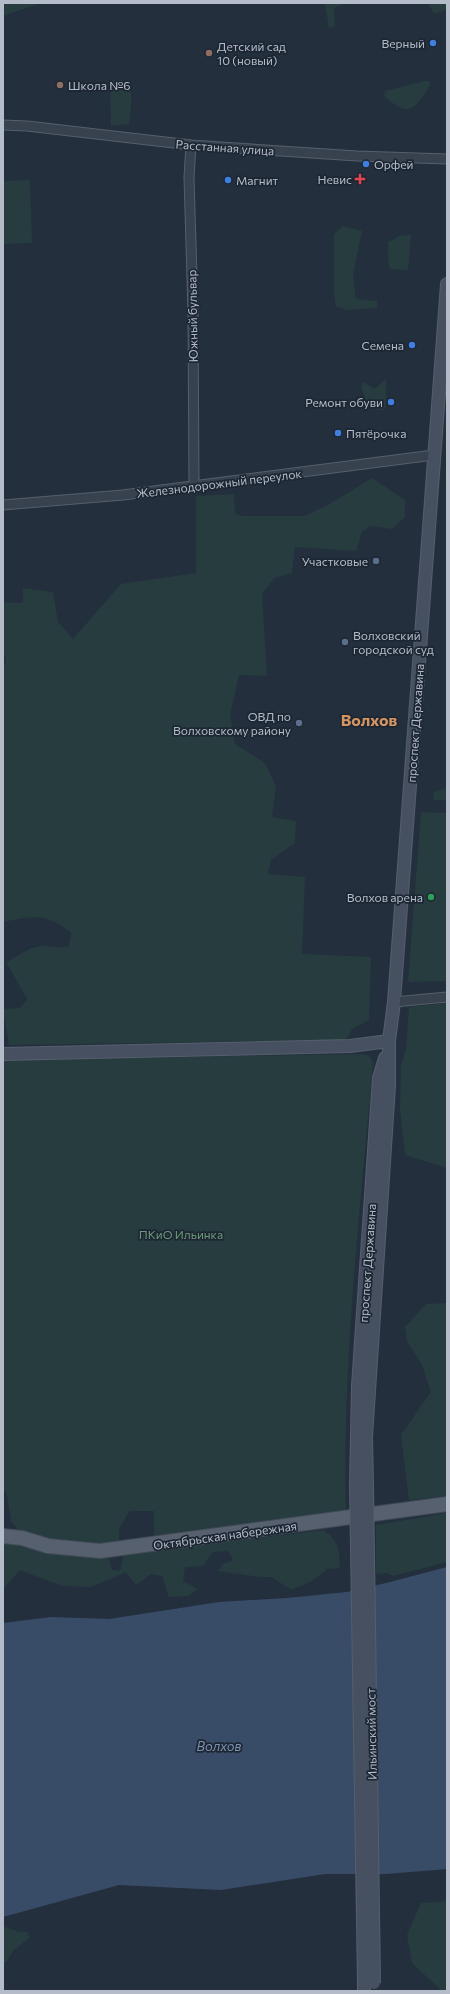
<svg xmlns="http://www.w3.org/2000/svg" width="450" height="1994" viewBox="0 0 450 1994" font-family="Commissioner,sans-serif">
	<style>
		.green { fill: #263c3f }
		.water { fill: #394c67 }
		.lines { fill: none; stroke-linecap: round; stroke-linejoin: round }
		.street-casing { stroke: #565f6c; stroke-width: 11 }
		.secondary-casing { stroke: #565f6c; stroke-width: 14 }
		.primary-casing { stroke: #414a57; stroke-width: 16 }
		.street { stroke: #38414e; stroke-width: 9 }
		.secondary { stroke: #465061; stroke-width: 12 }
		.primary { stroke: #56606e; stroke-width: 14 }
		.secondary-bridge-casing { stroke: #565f6c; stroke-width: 14; stroke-linecap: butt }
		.secondary-bridge { stroke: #465061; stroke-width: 12 }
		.shop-dot { fill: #3f7fe0; stroke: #1d2633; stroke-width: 1.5 }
		.education-dot { fill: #8d6e63; stroke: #1d2633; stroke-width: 1.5 }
		.health-dot { fill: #e0444e; stroke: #1d2633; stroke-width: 1.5 }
		.service-dot { fill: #5c6f8a; stroke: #1d2633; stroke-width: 1.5 }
		.leisure-dot { fill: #2e9e5b; stroke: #1d2633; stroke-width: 1.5 }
		.labels { text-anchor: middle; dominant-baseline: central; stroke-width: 3.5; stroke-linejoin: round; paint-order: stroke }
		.poi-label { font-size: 12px; fill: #b4bcc9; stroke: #1d2633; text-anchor: end }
		.street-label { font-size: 12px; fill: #b4bcc9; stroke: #1d2633 }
		.park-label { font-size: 12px; fill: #6b9a76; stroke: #1d2633 }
		.water-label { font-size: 13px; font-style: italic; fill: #7c92b1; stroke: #1d2633 }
		.district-label { font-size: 16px; font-weight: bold; fill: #d59563; stroke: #1d2633 }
	</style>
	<rect width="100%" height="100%" fill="#242f3e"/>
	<path class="green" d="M3,3H41L3,16Z
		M325,3H346L334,8L335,26L329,28Z
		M428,3H447V9L434,14Z
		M110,80C115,80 122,79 126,82C135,86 130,116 129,124L111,126Z
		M425,81H429L430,85C414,111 409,118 384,96L385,91Z
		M30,180L32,243L3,244V181Z
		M343,226L362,231L353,275L356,299L377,301V308L346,310L336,306L334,292V234Z
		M411,235L408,270L390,269L388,260V242L400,236Z
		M386,379V407L383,410L374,409L367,406L361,386L364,382L374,389Z
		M372,478L405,500V517L392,529L370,526L362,532L356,551L295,547L292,573L274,578L262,594L267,676L239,675L230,715L235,744L265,763L276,787L272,817L296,821L295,843L271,860L268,874L305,877L302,954L371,957L369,1020L352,1029L346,1040L9,1045L3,1009L20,1008L27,999L6,962C17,957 31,945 44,946C54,946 59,949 69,946L71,933C47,912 32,916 3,922V669L6,658L3,654V602L23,603V588L53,592L58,622L73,639L121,584L196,573V496L234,494L235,514L243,516H304L328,505Z
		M447,788V800H433L434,792Z
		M421,812L447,813V981L408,982Z
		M447,1003V1168L405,1155L400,1110L401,1066L406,1049L409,1007Z
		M361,1054C368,1055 371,1056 373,1063C360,1212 342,1363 346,1513L154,1536V1511H130L119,1528V1541L101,1543H77L50,1539L20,1532L11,1521L7,1495L3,1487V1060Z
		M447,1303V1496L409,1500L401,1435L431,1392L422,1365L407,1341L405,1327L426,1304Z
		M447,1513V1562L393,1576L387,1573L376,1574V1525Z
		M324,1530C339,1542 339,1549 340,1568L327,1569L312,1581L291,1590L272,1577H260L218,1571L223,1564L233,1560L228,1551L213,1552L203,1566L185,1567L183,1581L198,1589L188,1596L169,1597L162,1576L151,1574L136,1585L126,1572L91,1587L62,1586L20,1570L3,1589V1543C37,1544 76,1551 109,1559L112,1570L120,1571L124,1554Z
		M447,1901V1991H442L412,1963L407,1935L421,1903Z
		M3,1926L19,1932H27L30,1937L13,1951L8,1960L3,1963Z"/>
	<path class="water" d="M447,1567V1869L386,1874H325L221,1890L119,1885L3,1917V1623L51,1617L109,1619L219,1602L287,1598L347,1592L386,1583Z"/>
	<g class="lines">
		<g class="street-casing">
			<path id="street" d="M3,125L27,126L191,145L357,156L447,159
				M191,145L189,177L193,312L194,486
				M3,505L123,495L434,455
				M394,1002L447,997"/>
		</g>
		<g class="secondary-casing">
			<path id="secondary" d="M3,1054L350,1046L389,1041
				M356,1485L358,1386L379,1078L385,1058
				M367,1485L366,1437L389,1086V1041L394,1002L447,284
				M364,1982V1991"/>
		</g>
		<g class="primary-casing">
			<path id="primary" d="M3,1536L22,1538L48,1546L100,1551L447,1504"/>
		</g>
		<use href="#street" class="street"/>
		<use href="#secondary" class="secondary"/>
		<use href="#primary" class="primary"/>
		<g class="secondary-bridge-casing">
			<path id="secondary-bridge" d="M356,1485L364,1982
				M367,1485L374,1983"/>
		</g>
		<use href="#secondary-bridge" class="secondary-bridge"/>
	</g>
	<g class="shop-dot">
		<circle cx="433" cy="43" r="4"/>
		<circle cx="366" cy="164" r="4"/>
		<circle cx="228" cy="180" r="4"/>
		<circle cx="412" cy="345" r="4"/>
		<circle cx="391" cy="402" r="4"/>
		<circle cx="338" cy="433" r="4"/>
	</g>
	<g class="education-dot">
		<circle cx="209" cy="53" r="4"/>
		<circle cx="60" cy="85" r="4"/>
	</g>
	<path class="health-dot" d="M358 173h4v4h4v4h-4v4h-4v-4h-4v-4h4z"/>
	<g class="service-dot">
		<circle cx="376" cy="561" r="4"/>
		<circle cx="345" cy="642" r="4"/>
		<circle cx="299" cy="723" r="4"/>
	</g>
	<circle class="leisure-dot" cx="431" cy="897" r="4"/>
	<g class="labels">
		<g class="poi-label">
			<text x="425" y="43">Верный</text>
			<text x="217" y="46" text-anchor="start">Детский сад<tspan x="217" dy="14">10 (новый)</tspan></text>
			<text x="68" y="85" text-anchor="start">Школа №6</text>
			<text x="374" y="164" text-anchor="start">Орфей</text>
			<text x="352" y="179">Невис</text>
			<text x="236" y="180" text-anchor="start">Магнит</text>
			<text x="404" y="345">Семена</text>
			<text x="383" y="402">Ремонт обуви</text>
			<text x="346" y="433" text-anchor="start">Пятёрочка</text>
			<text x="368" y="561">Участковые</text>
			<text x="353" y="635" text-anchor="start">Волховский<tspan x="353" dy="14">городской суд</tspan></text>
			<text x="291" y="716">ОВД по<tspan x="291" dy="14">Волховскому району</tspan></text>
			<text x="423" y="897">Волхов арена</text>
		</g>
		<g class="street-label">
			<text transform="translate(225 147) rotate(4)">Расстанная улица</text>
			<text transform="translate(192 316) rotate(-91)">Южный бульвар</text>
			<text transform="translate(219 483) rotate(-7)">Железнодорожный переулок</text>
			<text transform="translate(415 723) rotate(-86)">проспект Державина</text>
			<text transform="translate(367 1263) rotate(-86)">проспект Державина</text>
			<text transform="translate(225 1535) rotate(-8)">Октябрьская набережная</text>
			<text transform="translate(371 1734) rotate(-91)">Ильинский мост</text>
		</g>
		<g class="park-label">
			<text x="181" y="1234">ПКиО Ильинка</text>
		</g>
		<g class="water-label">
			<text x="219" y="1746">Волхов</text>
		</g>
		<g class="district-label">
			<text x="369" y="719">Волхов</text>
		</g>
	</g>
	<rect width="450" height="1994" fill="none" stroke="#b4bcc9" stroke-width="8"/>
</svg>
